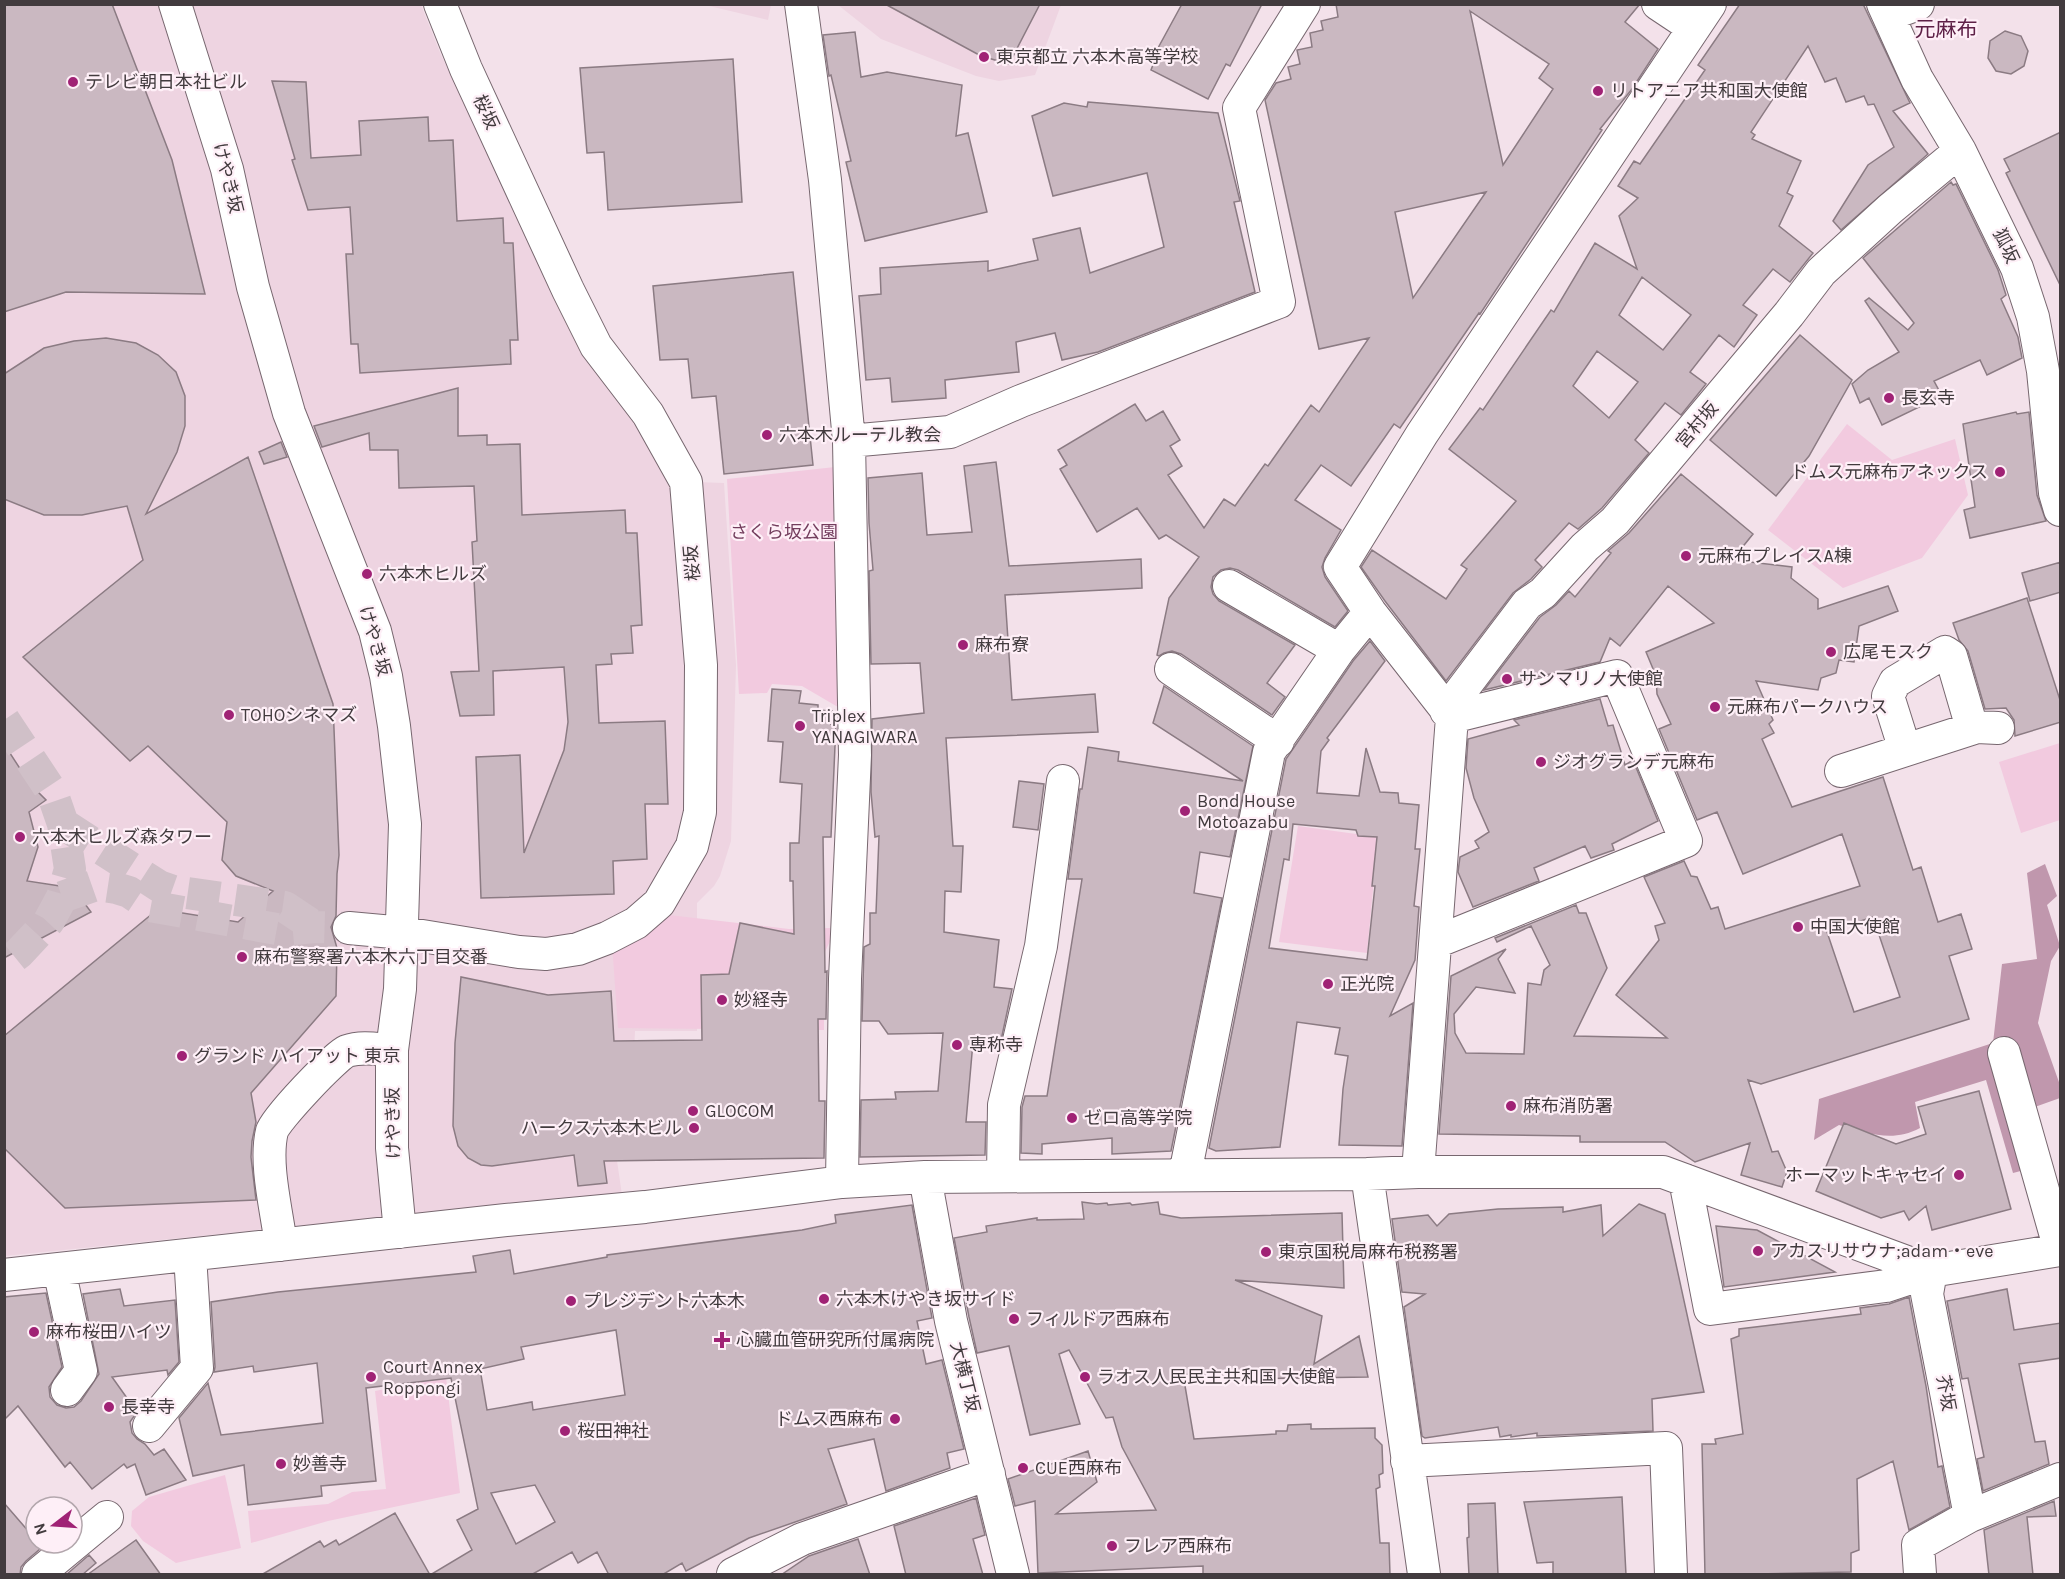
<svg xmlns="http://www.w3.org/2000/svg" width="2065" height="1579" viewBox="0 0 2065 1579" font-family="Karla,'Noto Sans JP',sans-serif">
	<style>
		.built { fill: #eed4e1 }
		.green { fill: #f2cadf }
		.forest { fill: #c097ad }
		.building { fill: #cab8c1; stroke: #8b7b83; stroke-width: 1.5; fill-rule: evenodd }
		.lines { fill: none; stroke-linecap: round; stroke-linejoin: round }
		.minor-tunnel { stroke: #d0c0c8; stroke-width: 32; stroke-dasharray: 32 16; stroke-linecap: butt }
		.minor-casing { stroke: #77676f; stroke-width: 34 }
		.minor { stroke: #fff; stroke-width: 32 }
		.poi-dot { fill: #a02275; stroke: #feeff7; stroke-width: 2 }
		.labels { text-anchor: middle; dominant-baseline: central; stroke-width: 4.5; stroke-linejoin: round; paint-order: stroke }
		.poi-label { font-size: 18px; fill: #423b3e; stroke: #feeff7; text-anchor: start }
		.street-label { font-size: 18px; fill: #423b3e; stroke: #feeff7 }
		.park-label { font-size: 18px; fill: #733d5d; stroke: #feeff7 }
		.quarter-label { font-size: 21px; fill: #5e2147; stroke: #feeff7 }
	</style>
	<rect width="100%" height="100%" fill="#f3e1ea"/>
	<path class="built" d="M4,5H421L441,55L584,349L620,396L668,481L724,483L736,665L731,841L720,876L714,886L697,903V1031H635L630,1140L615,1147L622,1195L345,1221L5,1256Z
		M705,5L771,4V5L768,20Z
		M838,5H1061L1035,75L999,81L976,76L881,39Z"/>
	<path class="green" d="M1847,424L1892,460L1955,439L1968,495L1922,558L1843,588L1768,530Z
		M835,467L843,710L802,686L772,684L767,693L739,694L727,479Z
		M2060,743V820L2021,833L1999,762Z
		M1298,826L1378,837L1367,953L1279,942Z
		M660,914L789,929L830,928V941L824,954V1030L618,1028L612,943Z
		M446,1377L460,1493L328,1521L251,1543L248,1511L328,1504L352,1492L386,1489L375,1391Z
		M225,1475L241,1548L176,1563L143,1541L131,1526L132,1511L149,1497Z"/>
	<path class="forest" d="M2045,864L2057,896L2047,905L2060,946L2051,961L2038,1023L2060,1085V1098L2026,1110L2040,1166L2013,1173L1986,1080L1915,1102L1920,1128C1892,1143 1868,1133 1839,1125L1814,1140L1819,1099L1993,1043L2002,964L2037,959L2027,873Z"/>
	<path class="building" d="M4,4H112L172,160L205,294L66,292L4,312Z
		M885,4H1040L1009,64L981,56Z
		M1182,4H1262L1230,66L1226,64L1208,99L1151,70L1155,60L1152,59Z
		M1336,4H1640L1625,22L1658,49L1632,89L1600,129L1602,130L1480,314L1479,313L1400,428L1394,424L1351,486L1321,465L1295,500L1341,530L1325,558L1322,567L1325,577L1348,611L1335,627L1238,570L1230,568L1221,570L1213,577L1211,587L1213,594L1219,601L1295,645L1267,683L1285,697L1272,715L1181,654L1172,651L1164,653L1159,656L1157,655L1169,598L1199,557L1166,535L1159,539L1137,508L1097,532L1060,469L1067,465L1058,450L1135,404L1146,421L1163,411L1180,440L1170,446L1182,466L1168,475L1204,528L1224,499L1235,506L1265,464L1268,466L1311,405L1319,412L1369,338L1319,349L1265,100L1276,83L1291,79L1288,67L1300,64L1297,50L1312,47L1310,33L1323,30L1321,21L1338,17ZM1470,11L1549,64L1539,78L1553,89L1503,165ZM1486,192L1413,298L1395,212Z
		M1740,4H1863L1910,103L1893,111L1928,154L1841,230L1833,221L1868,165L1894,147L1874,104L1868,105L1864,96L1846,102L1836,78L1825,82L1808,46L1751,132L1755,135L1752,139L1801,161L1787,193L1793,196L1779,226L1813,253L1790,282L1773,269L1743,305L1757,315L1734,347L1719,335L1690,372L1706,384L1698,394L1681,415L1665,403L1635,440L1649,453L1602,508L1578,529L1569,523L1535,560L1542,567L1531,579L1513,593L1446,681L1385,601L1361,567L1372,550L1446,599L1467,569L1461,565L1516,501L1449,449L1480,408L1483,410L1551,310L1554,312L1595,243L1637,269L1619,216L1638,198L1618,186L1634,161L1640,164L1705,70L1698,65ZM1642,277L1691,315L1663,350L1619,315ZM1597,351L1638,382L1609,418L1573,386Z
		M2005,31L2021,36L2028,51L2024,66L2011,74L1996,71L1988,58L1990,41Z
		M855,32L861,77L887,72L962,85L956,136L968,133L987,212L865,241L846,162L851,161L831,75L829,76L823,35Z
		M733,59L742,202L608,210L604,152L587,153L580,68Z
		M272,81L306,82L311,158L361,155L359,121L428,117L429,141L453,140L457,221L503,218L504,243H513L518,340H510L511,364L360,373L358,344H351L346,254H353L350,207L308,210L292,160L295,159Z
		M1088,102L1218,113L1240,201L1234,202L1255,292L1098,352L1062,360L1055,333L1016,342L1019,372L945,380L946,398L892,402L890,378L866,380L859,296L881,294L880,268L988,261V271L1038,260L1033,239L1080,228L1090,273L1164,247L1147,173L1053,196L1032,116L1064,103L1087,107Z
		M2061,132V287L2006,173L2010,171L2004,159Z
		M1951,182L1953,185L1956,184L1998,270L2006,295L2001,299L2018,337L2022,358L1987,375L1980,360L1934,381L1942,396L1882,425L1869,398L1860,403L1852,384L1868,370L1899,352L1865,301L1869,298L1908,330L1914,323L1863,258Z
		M793,272L813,465L724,474L716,396L692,398L688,359L660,360L653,286Z
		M1800,335L1852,380L1809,456L1776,496L1710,440Z
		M106,338L136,343L158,355L176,372L185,396V426L177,452L146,514L248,457L333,704L339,855L337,874L336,916L331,927L337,948L336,996L251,1093L256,1122L252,1141L251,1157L256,1200L65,1208L4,1148V1036L158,909L238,922L273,891L236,876L222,860L227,822L148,746L130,761L23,657L143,560L127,506L82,515H44L4,499V374L44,348L74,341Z
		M458,388V436L487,435V445L520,444L522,515L625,510L626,533H637L642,625L631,626L633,653L611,654L612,664L596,665L599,723L665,721L668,804H645L647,859L613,861L614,894L481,898L476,757L520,755L524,853L564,750L568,722L564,667L493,671L494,715L460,716L451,672L479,671L472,542L477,541L474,486L399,488L398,450H370L369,433L322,447L314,426Z
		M2016,412L2017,414L2029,412L2037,495L2046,521L1970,538L1964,510L1975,507L1963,424Z
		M281,442L287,457L264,464L259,452Z
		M996,462L1009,566L1141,559L1142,588L1005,595L1012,700L1095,694L1098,732L946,738L953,846H963L961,892L945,891L944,932L999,940L994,987L1012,989L1000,1045L973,1042L966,1122H986L985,1155L860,1157L861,1100L896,1099L895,1092L938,1091L943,1033L888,1034L879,1021H862L864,947L870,944V913H876L879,836L875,837L871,792L872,719L924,713L920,663L871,664L869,571L873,570L869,523L868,478L922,473L927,535L972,532L964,466Z
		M1681,474L1753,534L1732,560L1792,567L1791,578L1818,599V609L1888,586L1898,611L1859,626L1854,662L1839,660L1836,673L1821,678L1818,690L1756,681L1773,720L1769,724L1774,733L1762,739L1792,807L1883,777L1913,870L1921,867L1938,922L1961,914L1972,949L1949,956L1969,1019L1761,1084L1748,1080L1772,1152L1778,1151L1787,1172L1782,1187L1741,1175L1750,1143L1695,1162L1665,1142H1580V1136L1439,1134L1451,976L1506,949L1498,959L1515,993L1476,987L1454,1014L1455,1033L1466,1053L1524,1054L1528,983L1541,985L1544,970L1550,965L1531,926L1497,942L1495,938L1576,905L1579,913H1586L1607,968L1574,1036L1667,1038L1616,995L1659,940L1655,926L1665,923L1644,877L1684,861L1691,876L1697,877L1711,909L1718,907L1725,929L1860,886L1842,834L1743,874L1717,812L1697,820L1659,729L1671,724L1657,694L1656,676L1646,652L1714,623L1668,586L1620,646L1610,638L1600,662L1484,690L1540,617L1556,605L1569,591L1575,597L1611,553L1608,551L1629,533ZM1873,917L1900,997L1854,1012L1827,932Z
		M2061,562V592L2030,601L2022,573Z
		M2027,598L2061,703V722L2015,736L2014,720L2006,708L1985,709L1968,651L1959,640L1953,623Z
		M1370,641L1385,661L1327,738L1329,740L1321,751L1317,793L1359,796L1366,748L1380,792L1398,793L1399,803L1419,805L1415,849H1420L1414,906L1419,907L1415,960L1390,1016L1413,1003L1402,1146L1339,1145L1343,1089L1348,1056L1335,1054L1340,1028L1297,1022L1280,1147L1216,1151L1209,1148L1286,759L1353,661ZM1293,824L1356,830L1358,836L1377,837L1372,886H1375L1367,960L1269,948L1284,859L1289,860Z
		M1164,686L1253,746L1230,857L1200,852L1194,893L1222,898L1171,1151L1112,1154V1138L1042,1144V1154L1021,1153L1022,1107L1025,1096H1047L1082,879H1068L1080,789H1082L1088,747L1119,752L1118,761L1243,781L1153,723Z
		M772,689L801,691L799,703L818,705V710L832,711L831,724L836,723L831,837H823L825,972L827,971L826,1019H818L819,1101H825L824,1158L604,1161L607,1183L578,1186L574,1155L492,1166L481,1165L468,1158L458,1146L453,1126L455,1043L461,977L548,995L611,991L614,1041L702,1040L701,975L729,974L740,923L794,934L793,881H790V843H799L802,784L780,782L783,742L768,741Z
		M1600,699L1608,726L1613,725L1625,765L1633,760L1658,821L1612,844L1614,850L1591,858L1585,846L1534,868L1539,881L1473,907L1458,872L1460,857L1479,848L1475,841L1489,832L1474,798L1466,768L1468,739L1519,725L1514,720Z
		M4,744L30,784L46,800L29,812L38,847L27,881L73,888L91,912L4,958Z
		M1019,781L1044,784L1038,830L1013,827Z
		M1979,1091L2011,1209L1932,1230L1926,1206L1909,1220L1904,1211L1881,1218L1816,1191L1844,1123L1896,1144L1926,1134L1918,1107Z
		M1082,1202L1097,1204L1107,1203L1108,1205L1130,1203L1132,1205L1158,1202L1160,1214L1181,1218L1342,1213L1344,1288L1235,1280L1322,1316L1314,1364L1359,1336L1368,1377L1229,1379L1223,1375L1183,1374L1194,1439L1276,1434V1431H1287L1288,1425L1311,1424V1429L1375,1428V1438L1382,1445L1383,1473L1379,1475L1380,1487L1376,1489L1380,1543H1389L1390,1575H1203V1566L1038,1573L1035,1501L1015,1506L1008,1479L1088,1451L1097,1482L1056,1514L1156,1510L1122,1447L1113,1417L1106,1418L1069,1350L1059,1354L1080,1424L1030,1435L1009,1346L977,1353L969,1317L954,1238L987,1232L986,1226L1037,1218V1220L1084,1219Z
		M1639,1204L1665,1214L1704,1392L1652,1399L1653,1431L1537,1436V1433L1511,1437V1435L1500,1437L1498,1427L1425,1438L1422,1436L1404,1307L1425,1294L1402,1292L1392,1219L1428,1215L1437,1226L1449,1214L1498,1209L1563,1207V1212L1601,1205L1603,1236Z
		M912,1205L932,1318L917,1321L926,1364L942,1360L964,1449L947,1453L950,1468L886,1491L874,1439L828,1449L847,1504L749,1538L686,1571L682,1563L662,1575H609L597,1552L578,1563L572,1552L531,1575H430L472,1550L457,1520L478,1509L451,1378L366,1388L376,1481L321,1486L322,1496L248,1505L244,1465L193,1476L179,1418L208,1383L221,1435L323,1423L317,1363L254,1372L253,1366L214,1372L215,1367L211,1302L278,1292L476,1272L473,1256L510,1250L514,1274L607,1257V1255L802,1230L836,1223L835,1215ZM616,1330L625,1395L533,1410L532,1402L487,1410L480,1369L524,1359L521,1347ZM535,1485L555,1522L516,1544L491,1493Z
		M1716,1226L1757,1230L1835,1272L1724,1287Z
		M120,1289L124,1306L175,1300L179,1362L168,1375L167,1370L112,1377L137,1412L130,1422L132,1433L137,1439L145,1444L154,1455L164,1449L186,1480L146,1495L135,1464L127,1468L124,1464L92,1489L70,1462L65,1467L18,1406L4,1420V1297L46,1293L62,1367L49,1387L50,1397L57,1405L66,1408L74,1407L81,1401L99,1374L83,1294Z
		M2007,1289L2014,1330L2061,1323V1358L2019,1364L2035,1442L2045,1441L2049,1464L1983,1491L1977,1459L1984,1457L1968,1378L1962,1379L1947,1301Z
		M1909,1297L1926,1386L1938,1467L1942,1466L1950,1507L1909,1530L1893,1461L1857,1479L1859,1550L1851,1553V1572L1705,1575L1702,1444H1716L1715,1439L1743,1434L1731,1339L1739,1336V1329L1861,1314L1860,1308L1889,1304Z
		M1622,1497L1626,1575H1553V1562L1537,1563L1524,1502Z
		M976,1498L985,1535L973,1539L983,1575H906L894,1526Z
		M2054,1501L2056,1516L2027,1517L2033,1575H1989L1984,1530Z
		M4,1503L36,1540V1543H47L26,1561L21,1567L20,1575H4Z
		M1495,1503L1498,1575H1469L1467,1538L1469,1537L1468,1504Z
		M395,1513L430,1575H261L320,1541L324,1547L336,1540L339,1545Z
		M858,1539L870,1575H781L809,1556Z
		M136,1540L161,1575H87Z
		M89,1555L96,1563L82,1575H66Z"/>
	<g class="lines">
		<path class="minor-tunnel" d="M4,720L52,792L63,824L70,869L62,897L49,921L19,953L4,965
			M63,824L159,886L173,891L285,907L315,927
			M62,897L96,885L116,888L129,892L150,906L282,930L315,927L349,928"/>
		<g class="minor-casing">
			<path id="minor" d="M175,4L227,169L253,287L289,413L375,631L386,676L394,726L405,824L400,989L392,1050V1148L400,1232
				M801,4L825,180L849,441L855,755L845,979L842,1182
				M1658,4L1694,28
				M1883,4L1917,79L1960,151L2017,268L2033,317L2043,371L2055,493L2060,510
				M1888,15L1918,4
				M849,441L950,432L1021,401L1279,302L1239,108L1304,4
				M1229,586L1339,650
				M1171,669L1278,741
				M1446,711L1527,604L1543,593L1585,547L1615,521L1789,314L1821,272L1890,209L1960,151
				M1905,750L1888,696L1895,682L1945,652L1951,656L1972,728
				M1841,771L1977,727L1998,728
				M349,928L404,933L519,952L546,954L578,949L607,938L636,923L659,903L692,846L700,812L701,665L686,482L648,414L596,346L568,290L466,69L440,4
				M1436,942L1686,841L1617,676L1452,717
				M2004,1053L2060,1250
				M1418,1172L1452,717L1370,612L1340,567L1422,434L1710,4
				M1185,1174L1269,752L1339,650L1370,612
				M1367,1174L1424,1574
				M1003,1176L1004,1105L1041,946L1063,781
				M925,1177L951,1321L1013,1574
				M1685,1180L1710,1309L1886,1286L1931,1271L1927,1294L1970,1516
				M281,1245C277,1212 264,1163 272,1131C275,1120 335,1056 347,1051C361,1046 377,1049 392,1050
				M59,1269L81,1371L67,1390
				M4,1275L506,1220L645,1207L842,1182L925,1177L1367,1174L1418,1172H1663L1931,1271L2060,1250
				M149,1426L197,1368L190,1255
				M1407,1461L1666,1448L1671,1574
				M38,1574L107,1517
				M733,1574L802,1539L989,1474
				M1920,1574L1918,1545L1970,1516L2060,1479"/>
		</g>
		<use href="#minor" class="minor"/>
	</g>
	<g class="poi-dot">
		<circle cx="984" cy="57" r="6"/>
		<circle cx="73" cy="82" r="6"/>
		<circle cx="1598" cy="91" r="6"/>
		<circle cx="1889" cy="398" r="6"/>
		<circle cx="767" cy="435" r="6"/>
		<circle cx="2000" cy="472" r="6"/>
		<circle cx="1686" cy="556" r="6"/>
		<circle cx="367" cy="574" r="6"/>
		<circle cx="963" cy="645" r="6"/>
		<circle cx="1831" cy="652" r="6"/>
		<circle cx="1507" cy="679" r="6"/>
		<circle cx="1715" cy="707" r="6"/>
		<circle cx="229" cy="715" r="6"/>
		<circle cx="800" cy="726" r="6"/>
		<circle cx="1541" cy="762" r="6"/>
		<circle cx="1185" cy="811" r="6"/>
		<circle cx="20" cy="837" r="6"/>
		<circle cx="1798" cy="927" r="6"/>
		<circle cx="242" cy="957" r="6"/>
		<circle cx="1328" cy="984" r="6"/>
		<circle cx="722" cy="1000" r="6"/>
		<circle cx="957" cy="1045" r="6"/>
		<circle cx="182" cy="1056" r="6"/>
		<circle cx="1511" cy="1106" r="6"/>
		<circle cx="693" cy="1111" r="6"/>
		<circle cx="1072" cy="1118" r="6"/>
		<circle cx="694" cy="1128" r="6"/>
		<circle cx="1959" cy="1175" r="6"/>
		<circle cx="1758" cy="1251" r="6"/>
		<circle cx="1266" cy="1252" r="6"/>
		<circle cx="824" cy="1299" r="6"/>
		<circle cx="571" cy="1301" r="6"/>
		<circle cx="1014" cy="1319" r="6"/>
		<circle cx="34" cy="1332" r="6"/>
		<path d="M719 1331h6v6h6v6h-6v6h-6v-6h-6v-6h6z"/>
		<circle cx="371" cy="1377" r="6"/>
		<circle cx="1085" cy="1377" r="6"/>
		<circle cx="109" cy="1407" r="6"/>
		<circle cx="895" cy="1419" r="6"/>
		<circle cx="565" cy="1431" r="6"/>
		<circle cx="281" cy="1464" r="6"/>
		<circle cx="1023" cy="1468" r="6"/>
		<circle cx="1112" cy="1546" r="6"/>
	</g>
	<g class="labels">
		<g class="poi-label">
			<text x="996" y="57">東京都立 六本木高等学校</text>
			<text x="85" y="82">テレビ朝日本社ビル</text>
			<text x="1610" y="91">リトアニア共和国大使館</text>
			<text x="1901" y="398">長玄寺</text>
			<text x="779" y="435">六本木ルーテル教会</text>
			<text x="1988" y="472" text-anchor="end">ドムス元麻布アネックス</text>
			<text x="1698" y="556">元麻布プレイスA棟</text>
			<text x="379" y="574">六本木ヒルズ</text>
			<text x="975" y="645">麻布寮</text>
			<text x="1843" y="652">広尾モスク</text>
			<text x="1519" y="679">サンマリノ大使館</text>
			<text x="1727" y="707">元麻布パークハウス</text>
			<text x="241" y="715">TOHOシネマズ</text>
			<text x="812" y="716">Triplex<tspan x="812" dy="21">YANAGIWARA</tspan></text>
			<text x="1553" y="762">ジオグランデ元麻布</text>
			<text x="1197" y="801">Bond House<tspan x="1197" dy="21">Motoazabu</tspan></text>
			<text x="32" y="837">六本木ヒルズ森タワー</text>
			<text x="1810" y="927">中国大使館</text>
			<text x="254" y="957">麻布警察署六本木六丁目交番</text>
			<text x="1340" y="984">正光院</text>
			<text x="734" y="1000">妙経寺</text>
			<text x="969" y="1045">専称寺</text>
			<text x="194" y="1056">グランド ハイアット 東京</text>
			<text x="1523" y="1106">麻布消防署</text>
			<text x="705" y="1111">GLOCOM</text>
			<text x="1084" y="1118">ゼロ高等学院</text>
			<text x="682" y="1128" text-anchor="end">ハークス六本木ビル</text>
			<text x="1947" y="1175" text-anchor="end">ホーマットキャセイ</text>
			<text x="1770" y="1251">アカスリサウナ;adam・eve</text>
			<text x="1278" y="1252">東京国税局麻布税務署</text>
			<text x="836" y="1299">六本木けやき坂サイド</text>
			<text x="583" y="1301">プレジデント六本木</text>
			<text x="1026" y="1319">フィルドア西麻布</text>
			<text x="46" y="1332">麻布桜田ハイツ</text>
			<text x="736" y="1340">心臓血管研究所付属病院</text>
			<text x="383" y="1367">Court Annex<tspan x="383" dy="21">Roppongi</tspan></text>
			<text x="1097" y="1377">ラオス人民民主共和国 大使館</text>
			<text x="121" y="1407">長幸寺</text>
			<text x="883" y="1419" text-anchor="end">ドムス西麻布</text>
			<text x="577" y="1431">桜田神社</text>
			<text x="293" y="1464">妙善寺</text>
			<text x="1035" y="1468">CUE西麻布</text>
			<text x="1124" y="1546">フレア西麻布</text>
		</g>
		<g class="street-label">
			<text transform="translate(486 112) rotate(65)">桜坂</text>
			<text transform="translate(228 178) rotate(76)">けやき坂</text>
			<text transform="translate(2006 246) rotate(65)">狐坂</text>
			<text transform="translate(1697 425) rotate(-50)">宮村坂</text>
			<text transform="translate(692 563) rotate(-95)">桜坂</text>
			<text transform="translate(375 641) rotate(74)">けやき坂</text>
			<text transform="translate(393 1123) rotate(-91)">けやき坂</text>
			<text transform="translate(965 1377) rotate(76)">大横丁坂</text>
			<text transform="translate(1946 1393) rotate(79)">芥坂</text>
		</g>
		<g class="park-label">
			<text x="784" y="532">さくら坂公園</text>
		</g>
		<g class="quarter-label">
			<text x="1946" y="29">元麻布</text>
		</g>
	</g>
	<rect width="2065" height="1579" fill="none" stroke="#423b3e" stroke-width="12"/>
	<g transform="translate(54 1525) rotate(253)"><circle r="28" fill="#feeff7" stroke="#b3a7ad" stroke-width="1.5"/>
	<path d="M0-4.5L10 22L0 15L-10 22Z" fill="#a02275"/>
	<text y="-9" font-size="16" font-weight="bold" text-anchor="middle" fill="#423b3e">N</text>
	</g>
</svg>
